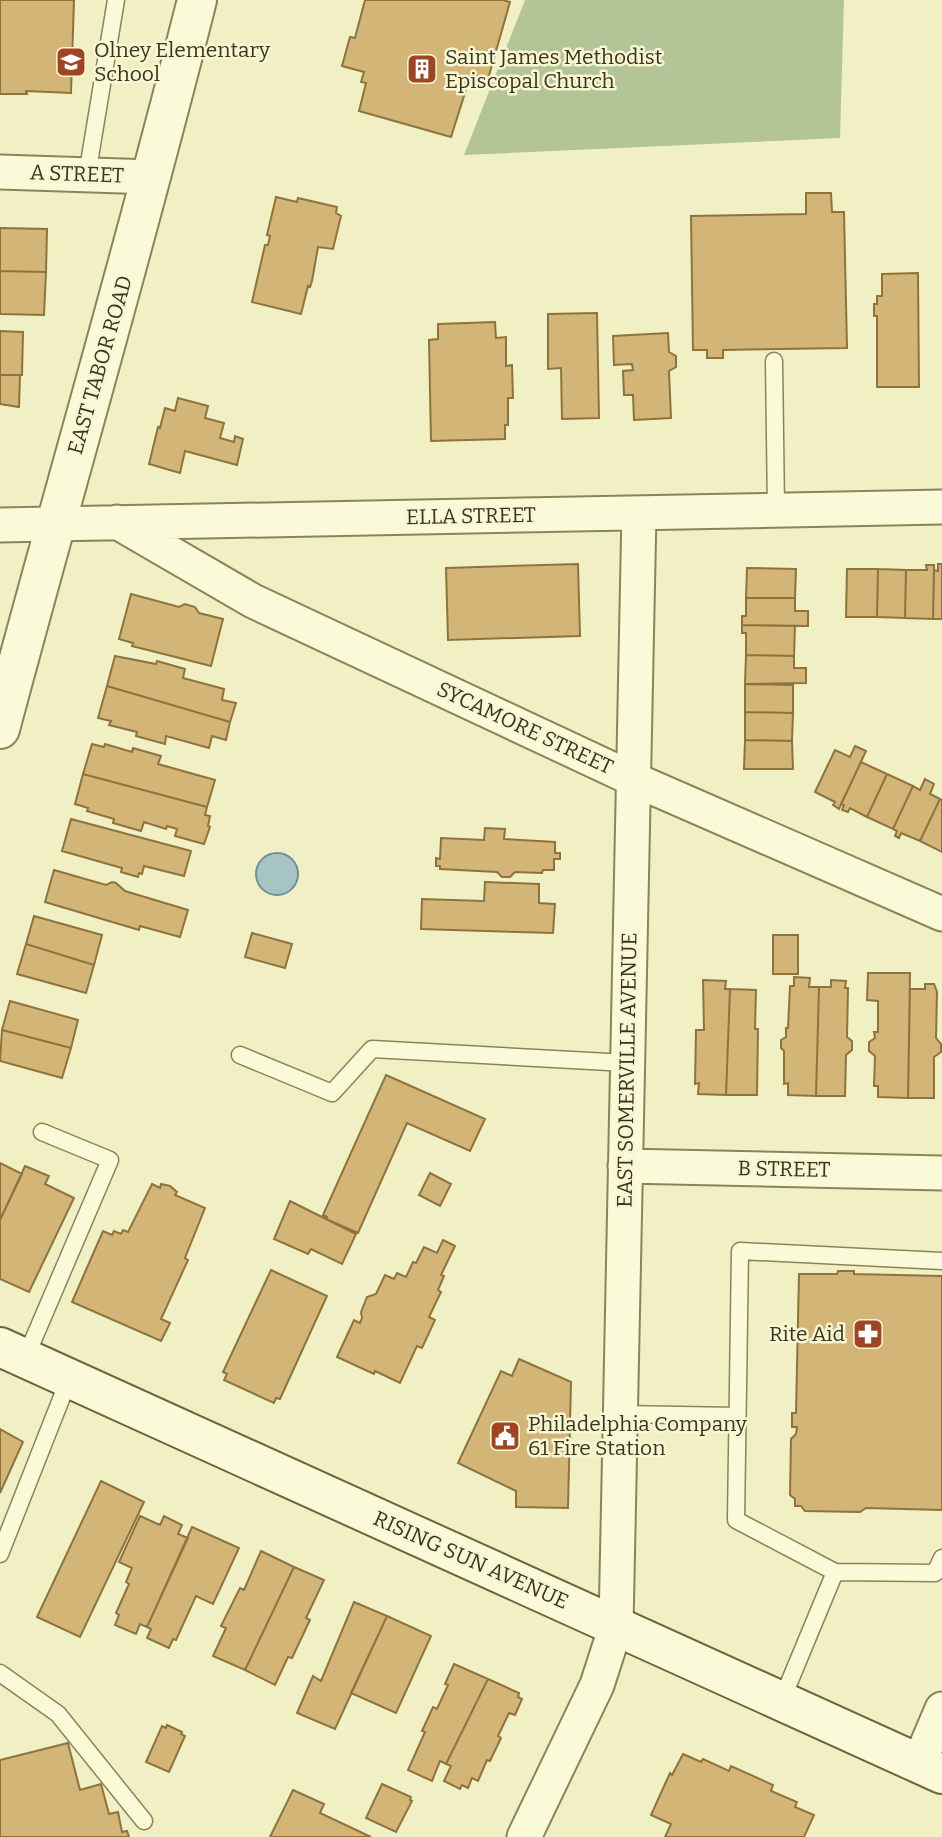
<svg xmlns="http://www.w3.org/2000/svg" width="942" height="1837" viewBox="0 0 942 1837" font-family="Bitter,serif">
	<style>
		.cemetery { fill: #b3c596 }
		.water { fill: #a6c4c3; stroke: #6c9293; stroke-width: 2 }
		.building { fill: #d2b577; stroke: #8e733d; stroke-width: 2 }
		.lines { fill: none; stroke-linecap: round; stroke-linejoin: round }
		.service-casing { stroke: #8d8359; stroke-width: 19 }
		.minor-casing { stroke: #8d8359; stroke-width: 37 }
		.tertiary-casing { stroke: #8d8359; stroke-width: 42 }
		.secondary-casing { stroke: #6f633c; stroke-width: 42 }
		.service { stroke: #fbfad8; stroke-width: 16 }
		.minor { stroke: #fbfad8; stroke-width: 33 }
		.tertiary { stroke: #fbfad8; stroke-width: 38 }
		.secondary { stroke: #fbfad8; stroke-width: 38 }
		.labels { text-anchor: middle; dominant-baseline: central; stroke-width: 5; stroke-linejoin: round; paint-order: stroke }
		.poi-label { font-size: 21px; fill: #3c351e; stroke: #f8f7d4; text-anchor: start }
		.street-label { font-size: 21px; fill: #3c351e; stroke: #f8f7d4 }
	</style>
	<rect width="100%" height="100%" fill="#f1f0c4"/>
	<path class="cemetery" d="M525,0H844L840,138L464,155Z"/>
	<path class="water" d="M256 874a21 21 0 1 1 42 0a21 21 0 1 1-42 0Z"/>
	<path class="building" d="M0,0H74L71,93L26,91L27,94H0Z
		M365,0H503L510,2L488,79L471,74L451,137L359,111L366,83L361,82L364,72L342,66L350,37L355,38Z
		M806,193H831L832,212H844L847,348L723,350V358H707V350H693L691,216L806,214Z
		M276,197L297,202L298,198L337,207L336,213L341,216L333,249L318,247L312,281L310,287L308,286L301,314L252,302L265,245H268L270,236L267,235Z
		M0,228L47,229L46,272L0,271Z
		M0,271L46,272L44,315L0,314Z
		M918,273L919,387H877V316H874V304H877V296H882V274Z
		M597,313L599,418L562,419L561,368L548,369V314Z
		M495,322L496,338L506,337V366L512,365L513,398H508V425H505V439L431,441L429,340L438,339V324Z
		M0,331L23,332L22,375H0Z
		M668,333L669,352L676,356V367L669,371L671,418L634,420L633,395H624L623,371L633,370L632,364L614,365L613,336Z
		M0,375H20L19,407L0,404Z
		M178,398L208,406L205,418L224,423L220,438L234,442L235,436L243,439L237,465L185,451L180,473L149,464L158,427L160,428L165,408L175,411Z
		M578,564L580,636L448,640L446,568Z
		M938,564H942V619H933L934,570L938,571Z
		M926,565H934L933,619L905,618L906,570H927Z
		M747,568L796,569L795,598H746Z
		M847,569H878L877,617H846Z
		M878,569L906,570L905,618L877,617Z
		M131,594L179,607L185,604L195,607L199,613L223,619L211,666L132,646L133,643L119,639Z
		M746,598H795V611H808V626L742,625V616H746Z
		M742,625L795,626L794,656L746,655V633H742Z
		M746,655L794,656V668H806V683L745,684Z
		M115,656L156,664L157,661L185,669L183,678L224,689L222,700L236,703L230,722L107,686Z
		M745,684L793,685V713L745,712Z
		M107,686L230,722L226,740L212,736L209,748L166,736L165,744L136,736L137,732L109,725L111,721L98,718Z
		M745,712L793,713L792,741L745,740Z
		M745,740L792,741L793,769H744Z
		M92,744L104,747L105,744L132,752L133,748L161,756L158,764L215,780L207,807L83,774Z
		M855,746L866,751L839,809L833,805L835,802L815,792L835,750L850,757Z
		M861,762L887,774L867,817L850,808L848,812L842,810L844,805L841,804Z
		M83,774L207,807L205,815L210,816L208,826L210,827L204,844L175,836L177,829L167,826L166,829L144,822L141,831L113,823L114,819L87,811L88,808L75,804Z
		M887,774L913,786L893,829L867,817Z
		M925,779L934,784L930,794L940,799L920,841L901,833L899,838L895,836L897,831L893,829L913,786L920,790Z
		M940,799L942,800V852L920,841Z
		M71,819L191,851L184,876L144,866L142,874L139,873L138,877L121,872L122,868L62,851Z
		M485,828L505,829L504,839L555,842V853H560V859H554V870H543L542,873L515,872L510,877H502L497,872L440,869V866H436V858L440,859L441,838L484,840Z
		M54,870L106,885L112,882L116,883L125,891L188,910L180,937L140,926L139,930L45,902Z
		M485,882L539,884V903L555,904L553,933L421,929L422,899L484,901Z
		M34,916L102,935L94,965L26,944Z
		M252,933L292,944L285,968L245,957Z
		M773,935H798V974H773Z
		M26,944L94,965L86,993L17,974Z
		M868,973H910L908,1098L878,1097V1086H874L875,1056L869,1051V1042L875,1038L874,1032H878V1001L867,1000Z
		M794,977L810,978L809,987H819L816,1096L788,1095V1083L784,1084V1051L781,1048V1040L786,1037V1028H788L790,986H794Z
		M703,980L726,981L725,989H730L726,1095L698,1094L699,1083L695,1084L696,1030H704Z
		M831,980L846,981L845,988H848L847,1037L852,1041V1050L846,1055L845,1096H816L819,987H831Z
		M925,984H934L937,992L936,1038L941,1044V1052L934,1057V1098H908L910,989H925Z
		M730,989L756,990L755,1029H758L757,1095H726Z
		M10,1001L78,1020L71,1048L2,1030Z
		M2,1030L71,1048L62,1078L0,1061Z
		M386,1075L485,1119L470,1151L407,1123L358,1233L326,1219L327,1217L323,1215Z
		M0,1163L22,1174L0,1220Z
		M25,1166L49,1176L45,1184L74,1198L29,1292L0,1279V1220Z
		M430,1173L451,1184L440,1206L419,1195Z
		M152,1184L160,1188L161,1184L170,1186L177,1192L175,1195L205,1208L185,1258L188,1260L161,1319L170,1323L161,1341L72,1302L103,1231L112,1235L114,1231L121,1234L123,1230L128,1232Z
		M290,1201L356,1234L342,1264L311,1249L308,1254L274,1239Z
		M443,1240L455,1246L441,1275L444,1276L438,1290L441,1292L429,1317L435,1320L422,1348L417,1346L400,1383L375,1371L374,1374L337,1357L354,1320L360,1323L362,1318L361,1312L367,1297L376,1294L385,1275L394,1279L397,1273L406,1277L413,1262L416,1263L424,1247L437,1253Z
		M271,1270L327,1296L280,1399L276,1398L274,1403L224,1380L227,1374L223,1372Z
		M838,1271H854V1274L942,1276V1510L866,1508L860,1512L805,1511L801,1506H795V1499L790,1495L791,1439L796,1434L797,1427H792V1413H796L799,1274H837Z
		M519,1359L571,1382L568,1508L516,1507V1491L458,1463L501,1371L512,1376Z
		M0,1429L23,1442L0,1493Z
		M101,1481L144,1502L80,1637L37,1617Z
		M140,1516L160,1525L164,1516L182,1525L178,1534L188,1538L147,1627L140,1624L136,1634L115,1625L119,1615L116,1613L129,1584L126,1582L132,1568L119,1562Z
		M192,1527L239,1548L213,1604L196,1596L176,1640L173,1639L169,1648L147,1638L151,1629L147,1627Z
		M261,1551L294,1567L245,1670L213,1656L226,1628L221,1626L240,1588L244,1590Z
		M294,1567L324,1580L306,1618L310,1620L292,1658L288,1657L275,1685L245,1670Z
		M354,1602L387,1616L335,1729L297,1713L313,1676L321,1681Z
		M387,1616L431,1636L396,1713L351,1693Z
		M454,1664L488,1679L446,1764L440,1761L432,1781L408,1770L425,1732L422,1731L433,1707L437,1709L448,1685L445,1684Z
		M488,1679L519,1693L518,1697L522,1699L515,1715L509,1713L498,1736L501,1738L490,1761L487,1760L478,1781L472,1778L468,1788L462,1785L460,1789L444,1781L451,1766L446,1764Z
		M167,1725L182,1732L181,1734L185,1736L169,1772L146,1762L162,1726L166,1728Z
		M68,1743L80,1790L101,1784L109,1814L118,1812L122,1832L127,1831L129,1837H0V1760Z
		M683,1754L701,1762L703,1759L729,1771L731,1766L773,1785L771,1791L797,1802L795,1807L814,1815L804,1837H665L671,1824L651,1815L670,1773L672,1775Z
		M382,1784L411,1797L410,1800L412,1801L396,1832L366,1818Z
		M293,1790L324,1804L320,1813L371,1837H270Z"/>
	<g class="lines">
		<g class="service-casing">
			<path id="service" d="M87,175L116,0
				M774,361L776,510
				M240,1055L332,1093L372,1049L627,1063
				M942,1261L740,1251L736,1520L835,1572L935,1573L942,1558
				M25,1359L110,1160L42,1132
				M620,1414L737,1416
				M0,1554L69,1379
				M0,1673L58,1714L144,1821
				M781,1702L835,1572"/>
		</g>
		<g class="minor-casing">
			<path id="minor" d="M0,172L153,177
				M117,522L253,601L633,779L942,914
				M0,525L942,507
				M625,1166L942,1173
				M919,1763L942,1709
				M524,1837L597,1685L616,1626L639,513"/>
		</g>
		<g class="tertiary-casing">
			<path id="tertiary" d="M0,729C65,485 136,244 197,0"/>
		</g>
		<g class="secondary-casing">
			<path id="secondary" d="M0,1347L942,1774"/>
		</g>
		<use href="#service" class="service"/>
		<use href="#minor" class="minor"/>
		<use href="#tertiary" class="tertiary"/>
		<use href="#secondary" class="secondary"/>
	</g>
	<defs>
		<g id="school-square" transform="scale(1.575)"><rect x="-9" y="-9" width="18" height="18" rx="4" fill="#a04524" stroke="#f8f7d4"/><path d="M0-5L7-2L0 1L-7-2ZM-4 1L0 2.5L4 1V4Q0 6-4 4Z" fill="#fff"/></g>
		<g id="building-square" transform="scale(1.575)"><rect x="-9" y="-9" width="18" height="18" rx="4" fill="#a04524" stroke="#f8f7d4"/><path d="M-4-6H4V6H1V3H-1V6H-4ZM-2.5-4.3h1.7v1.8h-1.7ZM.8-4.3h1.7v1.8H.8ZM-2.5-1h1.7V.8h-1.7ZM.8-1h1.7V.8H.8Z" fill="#fff"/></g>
		<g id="pharmacy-square" transform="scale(1.575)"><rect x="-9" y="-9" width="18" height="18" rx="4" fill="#a04524" stroke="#f8f7d4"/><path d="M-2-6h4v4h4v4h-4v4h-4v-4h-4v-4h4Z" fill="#fff"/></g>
		<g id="civic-square" transform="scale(1.575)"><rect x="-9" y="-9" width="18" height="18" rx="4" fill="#a04524" stroke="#f8f7d4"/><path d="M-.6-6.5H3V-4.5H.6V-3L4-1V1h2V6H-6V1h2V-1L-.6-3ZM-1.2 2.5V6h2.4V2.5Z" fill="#fff"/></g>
	</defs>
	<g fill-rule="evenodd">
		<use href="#school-square" x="71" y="62"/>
		<use href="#building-square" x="422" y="69"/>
		<use href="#pharmacy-square" x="868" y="1334"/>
		<use href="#civic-square" x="505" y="1436"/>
	</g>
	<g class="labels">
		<g class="poi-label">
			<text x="94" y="50">Olney Elementary<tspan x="94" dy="24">School</tspan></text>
			<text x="445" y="57">Saint James Methodist<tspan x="445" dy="24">Episcopal Church</tspan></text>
			<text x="845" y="1334" text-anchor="end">Rite Aid</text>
			<text x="528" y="1424">Philadelphia Company<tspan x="528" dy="24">61 Fire Station</tspan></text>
		</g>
		<g class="street-label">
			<text transform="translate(77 174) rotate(2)">A STREET</text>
			<text transform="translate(100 365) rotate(-74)">EAST TABOR ROAD</text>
			<text transform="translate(471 516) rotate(-1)">ELLA STREET</text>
			<text transform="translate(525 728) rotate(25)">SYCAMORE STREET</text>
			<text transform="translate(627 1070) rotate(-89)">EAST SOMERVILLE AVENUE</text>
			<text transform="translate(784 1169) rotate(1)">B STREET</text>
			<text transform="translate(471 1560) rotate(24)">RISING SUN AVENUE</text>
		</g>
	</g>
</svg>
